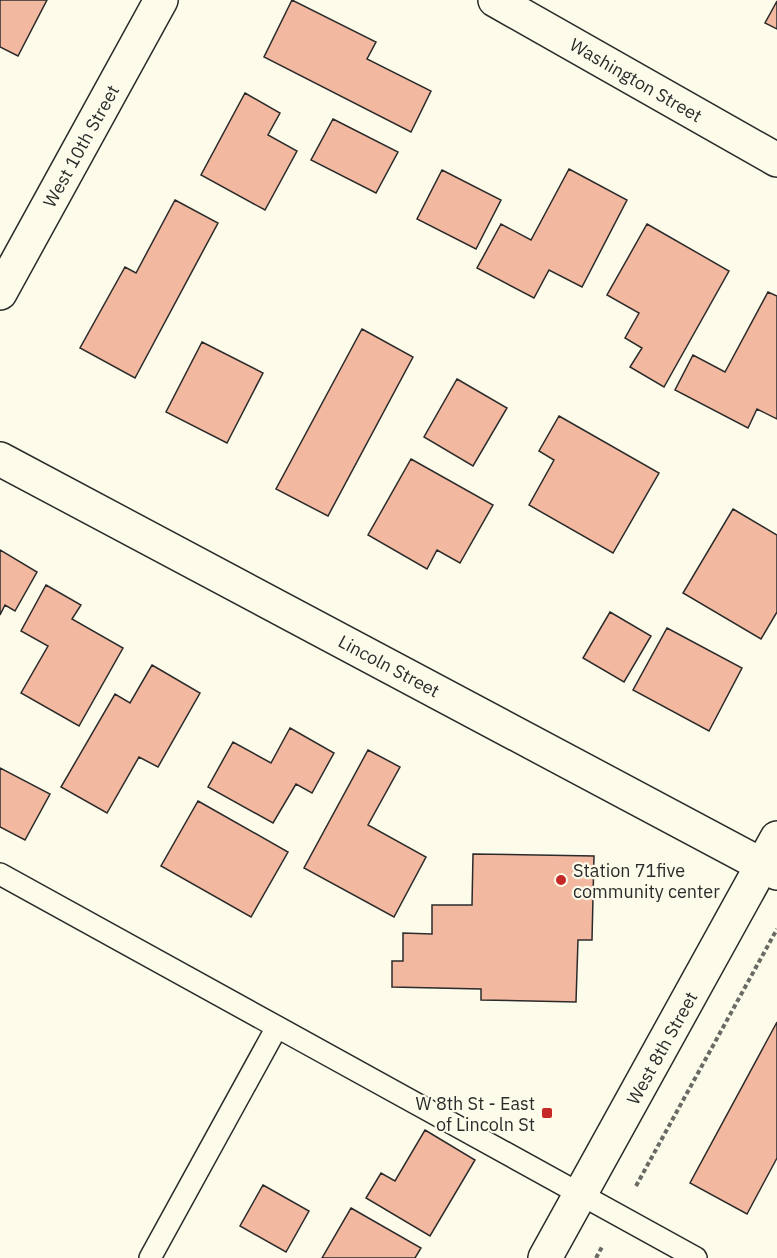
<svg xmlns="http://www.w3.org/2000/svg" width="777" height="1258" viewBox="0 0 777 1258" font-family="'IBM Plex Sans',sans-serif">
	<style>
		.building { fill: #f2b8a0; stroke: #2b2b2b; stroke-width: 1.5 }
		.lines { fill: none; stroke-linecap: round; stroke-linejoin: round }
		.service-casing { stroke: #2b2b2b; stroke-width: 24 }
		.minor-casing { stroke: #2b2b2b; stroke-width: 36 }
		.tertiary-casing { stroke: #2b2b2b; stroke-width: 36 }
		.secondary-casing { stroke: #2b2b2b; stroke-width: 36 }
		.path { stroke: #6a6964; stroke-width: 4; stroke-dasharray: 4.5 3; stroke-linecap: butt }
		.service { stroke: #fdfbea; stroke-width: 21 }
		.minor { stroke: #fdfbea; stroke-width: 33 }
		.tertiary { stroke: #fdfbea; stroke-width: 33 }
		.secondary { stroke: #fdfbea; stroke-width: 33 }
		.poi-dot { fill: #c62828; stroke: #fdfbea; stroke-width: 2 }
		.labels { text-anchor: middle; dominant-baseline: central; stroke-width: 4.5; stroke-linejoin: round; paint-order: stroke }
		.street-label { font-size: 18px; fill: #2b2b2b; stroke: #fdfbea }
		.poi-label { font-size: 18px; fill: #2b2b2b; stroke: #fdfbea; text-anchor: start }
	</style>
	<rect width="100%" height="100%" fill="#fdfbea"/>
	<path class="building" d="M0,0H47L18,56L0,47Z
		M292,0L376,42L367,59L431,91L411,132L264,57Z
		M777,1V29L765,23Z
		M245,93L280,113L268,135L297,151L265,210L201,175Z
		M333,119L398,152L376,193L311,160Z
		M569,169L627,200L582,287L549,270L534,298L477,268L501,224L531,240Z
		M442,170L501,200L476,249L417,219Z
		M175,200L218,223L135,378L80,348L125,267L136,273Z
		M647,224L729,271L664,387L630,367L642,348L625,338L639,313L607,295Z
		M768,292L777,296V419L757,409L748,428L675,390L693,355L725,372Z
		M362,329L413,357L328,516L276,489Z
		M202,342L263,373L227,443L166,412Z
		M457,379L507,408L473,466L424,437Z
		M559,416L659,473L613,553L529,505L554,460L539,451Z
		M411,459L493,505L460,563L437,550L427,569L368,535Z
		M733,509L777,535V612L761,639L683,593Z
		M0,550L37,572L15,611L5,605L0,615Z
		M46,585L81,605L72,619L123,648L79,726L21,693L48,646L21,631Z
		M610,612L651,636L624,682L583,658Z
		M667,628L742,668L709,731L633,690Z
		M152,665L200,693L158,767L139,757L107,813L61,787L115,694L130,703Z
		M290,728L334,753L312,793L296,784L273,823L208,787L233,742L271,763Z
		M368,750L400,767L368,825L426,857L394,917L304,868Z
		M0,768L50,794L25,840L0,827Z
		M198,801L288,852L251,917L161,866Z
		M473,854L594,856L592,940H578L576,1002L481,1000V989L392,987V961H403V933L432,934V905H472Z
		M777,1022V1158L747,1214L690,1183Z
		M425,1130L475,1160L430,1236L366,1198L381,1173L395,1181Z
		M263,1185L309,1211L286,1252L240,1226Z
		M351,1208L421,1248L415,1258H322Z"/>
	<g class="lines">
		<g class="service-casing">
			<path id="service" d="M0,874L696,1258
				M150,1258L277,1027"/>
		</g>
		<g class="minor-casing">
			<path id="minor" d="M495,0L777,160
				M0,459L777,873"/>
		</g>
		<g class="tertiary-casing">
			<path id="tertiary" d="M0,293L161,0"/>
		</g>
		<g class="secondary-casing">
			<path id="secondary" d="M545,1258L777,838"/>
		</g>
		<path class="path" d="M636,1186L777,929
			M596,1258L603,1245"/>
		<use href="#service" class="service"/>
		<use href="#minor" class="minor"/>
		<use href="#tertiary" class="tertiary"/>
		<use href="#secondary" class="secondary"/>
	</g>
	<g class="poi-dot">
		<circle cx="561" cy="880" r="6"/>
		<rect x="541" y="1107" width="12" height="12" rx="3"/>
	</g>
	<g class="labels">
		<g class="street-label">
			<text transform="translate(636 80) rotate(30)">Washington Street</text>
			<text transform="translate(81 146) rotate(-61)">West 10th Street</text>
			<text transform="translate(389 666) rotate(28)">Lincoln Street</text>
			<text transform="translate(662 1048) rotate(-61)">West 8th Street</text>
		</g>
		<g class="poi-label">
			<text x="573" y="870">Station 71five<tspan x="573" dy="21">community center</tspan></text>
			<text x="535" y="1103" text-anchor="end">W 8th St - East<tspan x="535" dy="21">of Lincoln St</tspan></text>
		</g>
	</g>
</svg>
